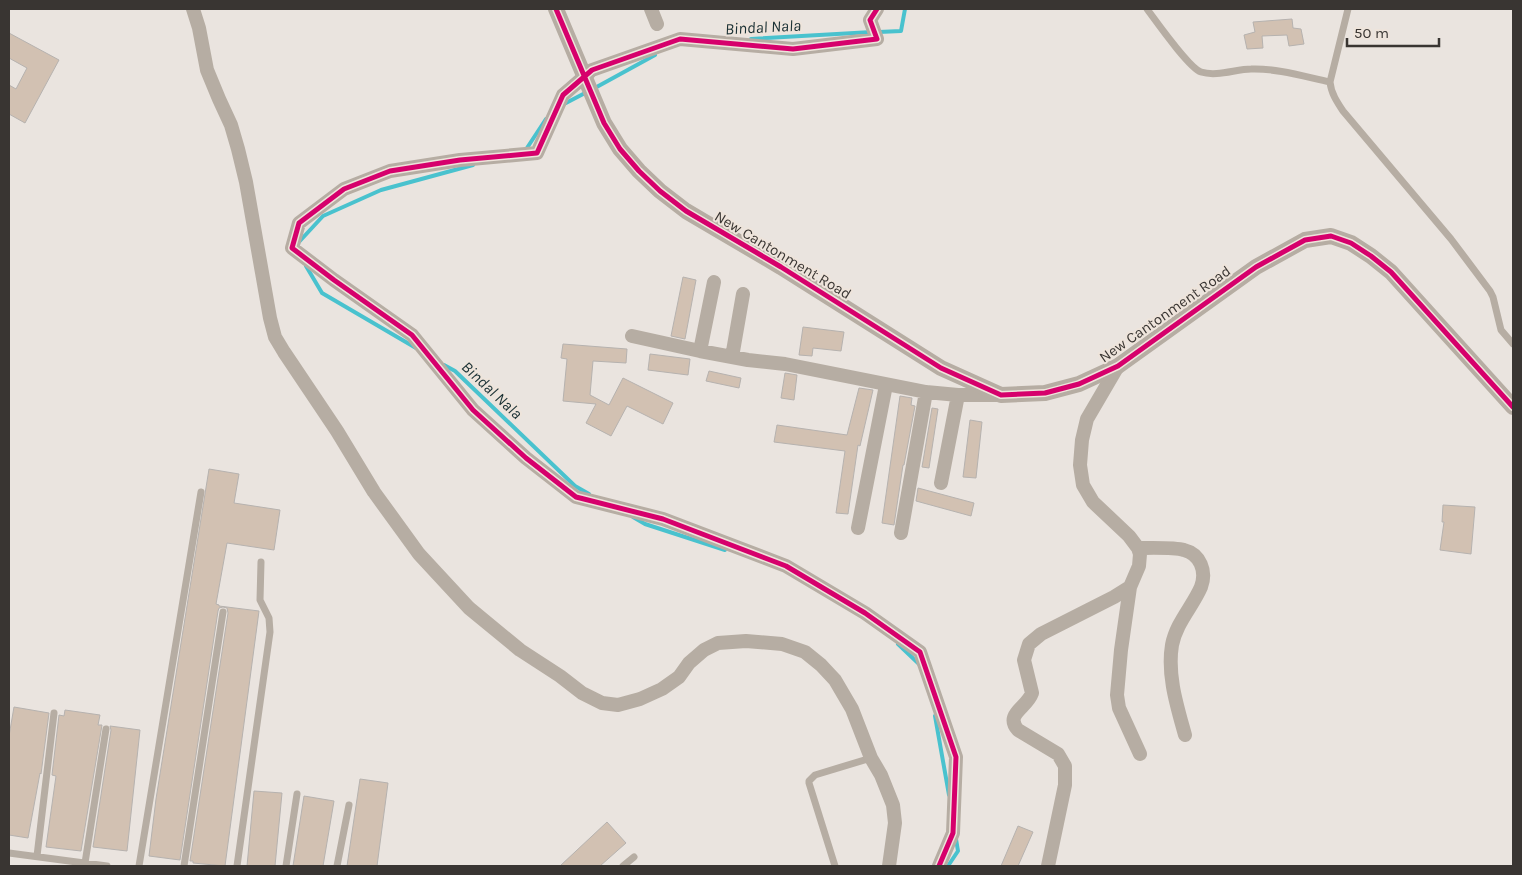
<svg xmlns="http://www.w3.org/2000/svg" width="1522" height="875" viewBox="0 0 1522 875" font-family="Karla,sans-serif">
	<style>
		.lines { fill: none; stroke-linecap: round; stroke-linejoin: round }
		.stream { stroke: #49c2ce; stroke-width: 4 }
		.building { fill: #d2c1b2; stroke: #b6b2af }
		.service { stroke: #b6ada3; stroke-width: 7 }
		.minor { stroke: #b6ada3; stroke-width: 14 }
		.tertiary { stroke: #b6ada3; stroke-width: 16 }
		.cycleway-casing { stroke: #eee4db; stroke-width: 8 }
		.cycleway { stroke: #d6006c; stroke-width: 5 }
		.labels { text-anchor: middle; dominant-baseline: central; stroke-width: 4; stroke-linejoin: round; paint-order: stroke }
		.street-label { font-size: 15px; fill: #393532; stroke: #eee4db }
		.water-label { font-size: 16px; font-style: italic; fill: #193034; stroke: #eee4db }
	</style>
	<rect width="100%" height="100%" fill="#eae4df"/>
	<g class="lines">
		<path class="stream" d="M879,32L901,31L905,9
			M751,39L872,32
			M593,89L655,55
			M564,104L587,92
			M525,151L546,119
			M298,243L323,216L381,190L473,165
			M306,266L322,293L416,348
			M444,365L455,371L575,486L589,494
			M633,517L645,524L725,550
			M898,644L919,664
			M935,716L949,795
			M948,866L958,851L956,839"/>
	</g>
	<path class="building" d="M1292,19L1293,28L1301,29L1304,44L1289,46L1287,35L1262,36L1263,48L1247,49L1244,35L1255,32L1253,22Z
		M9,33L59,60L25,123L9,114V85L16,89L27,68L9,58Z
		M683,277L696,280L685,339L671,336Z
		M803,327L844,332L841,351L813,348L812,356L799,355Z
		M563,344L627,349L626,363L593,361L590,395L609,405L623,378L673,403L663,424L627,406L611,436L586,423L596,404L563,401L567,359L561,358Z
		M650,354L690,359L688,375L648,370Z
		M709,371L741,378L739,388L706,381Z
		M785,373L797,375L794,400L781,398Z
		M859,388L873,390L860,446L858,445L848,514L836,513L845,451L774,442L777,425L847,435Z
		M900,396L912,398L911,405L915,406L904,465H903L894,525L882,523Z
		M932,408L938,409L929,468L922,467Z
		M970,420L982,422L976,478L963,477Z
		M209,469L239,474L234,503L280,510L274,550L227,543L216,604L219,605V606L259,611L225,866L193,863V861H190L228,613L227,608L223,607L219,608L218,611L180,860L149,856L156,799Z
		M918,488L974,503L971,516L916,501Z
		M1443,505L1475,507L1471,554L1440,550L1444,522H1442Z
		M14,707L49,713L41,774L40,773L28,838L9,835V736Z
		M65,710L100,715L98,725H102L81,851L46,847L56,776L52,775L59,715L64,716Z
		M110,726L140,730L127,851L93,847L111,730Z
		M360,779L388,783L377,866H347Z
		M254,791L282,793L275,866H247Z
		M304,796L334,801L323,866H293Z
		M607,822L626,843L600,866H560Z
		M1018,826L1033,832L1018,866H1001Z"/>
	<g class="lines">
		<path class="service" d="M1147,9C1156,21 1189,68 1201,72C1217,77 1236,69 1251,69C1276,68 1306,77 1330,82
			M1348,9L1330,82C1331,93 1337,102 1343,111L1451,239L1490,291L1493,297L1501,330L1513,344
			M9,853L107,866
			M37,856L54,713
			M85,863L106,729
			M139,866L201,492
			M184,866L223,612
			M237,866L270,632L269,618L260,600L261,562
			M286,866L297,794
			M337,866L349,805
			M623,866L634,857
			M835,866L809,783V781L815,775L871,758"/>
		<path class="minor" d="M193,9L199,28L207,70L219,99L231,125L238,149L246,182L270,318L275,337L284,352L337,431L374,492L419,554L469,608L520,650L560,676L582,693L602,703L618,705L640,699L662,689L679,677L689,663L704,650L718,643L746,641L782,644L805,652L821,665L835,680L852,709L871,758L881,775L893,805L895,823L889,866
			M651,9L657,24
			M877,9L870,20L877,39L793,49L680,39L592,70L563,95L537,153L460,160L390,171L344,189L299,223L292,248L334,280L412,335L473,410L526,458L576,497L663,519L786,566L865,613L920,652L956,757L953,833L939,866
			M632,336L700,351L748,360L785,364L926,392L958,395H998
			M700,351L714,282
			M732,357L743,294
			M941,483L958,395
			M858,528L886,385
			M901,533L926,392
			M1138,548C1149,548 1174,547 1184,550C1200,554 1207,571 1201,587C1193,606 1176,623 1172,645C1167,675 1177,706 1185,735
			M1130,587L1121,650L1117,695L1119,708L1140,754
			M1048,866L1065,785V766L1058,754L1018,730C1004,714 1027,708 1032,693L1024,660L1029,644L1041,634L1114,597L1130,587L1139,566L1140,554L1138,548L1129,536L1093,502L1083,485L1080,465L1082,440L1087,419L1118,366"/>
		<path class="tertiary" d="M556,9L604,123L620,149L639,171L660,191L686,211L781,267L941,368L1001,395L1045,393L1079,384L1118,366L1256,267L1305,240L1331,236L1351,243L1371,256L1391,272L1513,407"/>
		<g class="cycleway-casing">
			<path id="cycleway" d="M556,9L604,123L620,149L639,171L660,191L686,211L781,267L941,368L1001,395L1045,393L1079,384L1118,366L1256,267L1305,240L1331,236L1351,243L1371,256L1391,272L1513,407
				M877,9L870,20L877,39L793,49L680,39L592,70L563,95L537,153L460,160L390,171L344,189L299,223L292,248L334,280L412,335L473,410L526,458L576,497L663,519L786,566L865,613L920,652L956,757L953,833L939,866"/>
		</g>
		<use href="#cycleway" class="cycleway"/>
	</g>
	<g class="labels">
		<g class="street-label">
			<text transform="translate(783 255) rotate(31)">New Cantonment Road</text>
			<text transform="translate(1165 314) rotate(-35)">New Cantonment Road</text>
		</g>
		<g class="water-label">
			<text transform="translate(763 27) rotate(-3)">Bindal Nala</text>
			<text transform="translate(492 390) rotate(43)">Bindal Nala</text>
		</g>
	</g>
	<rect width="1522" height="875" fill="none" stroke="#393532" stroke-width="20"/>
	<path d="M1347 38v8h92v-8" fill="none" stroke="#393532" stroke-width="2.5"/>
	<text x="1354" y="38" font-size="15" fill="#393532" stroke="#eee4db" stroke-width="4" paint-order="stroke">50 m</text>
</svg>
